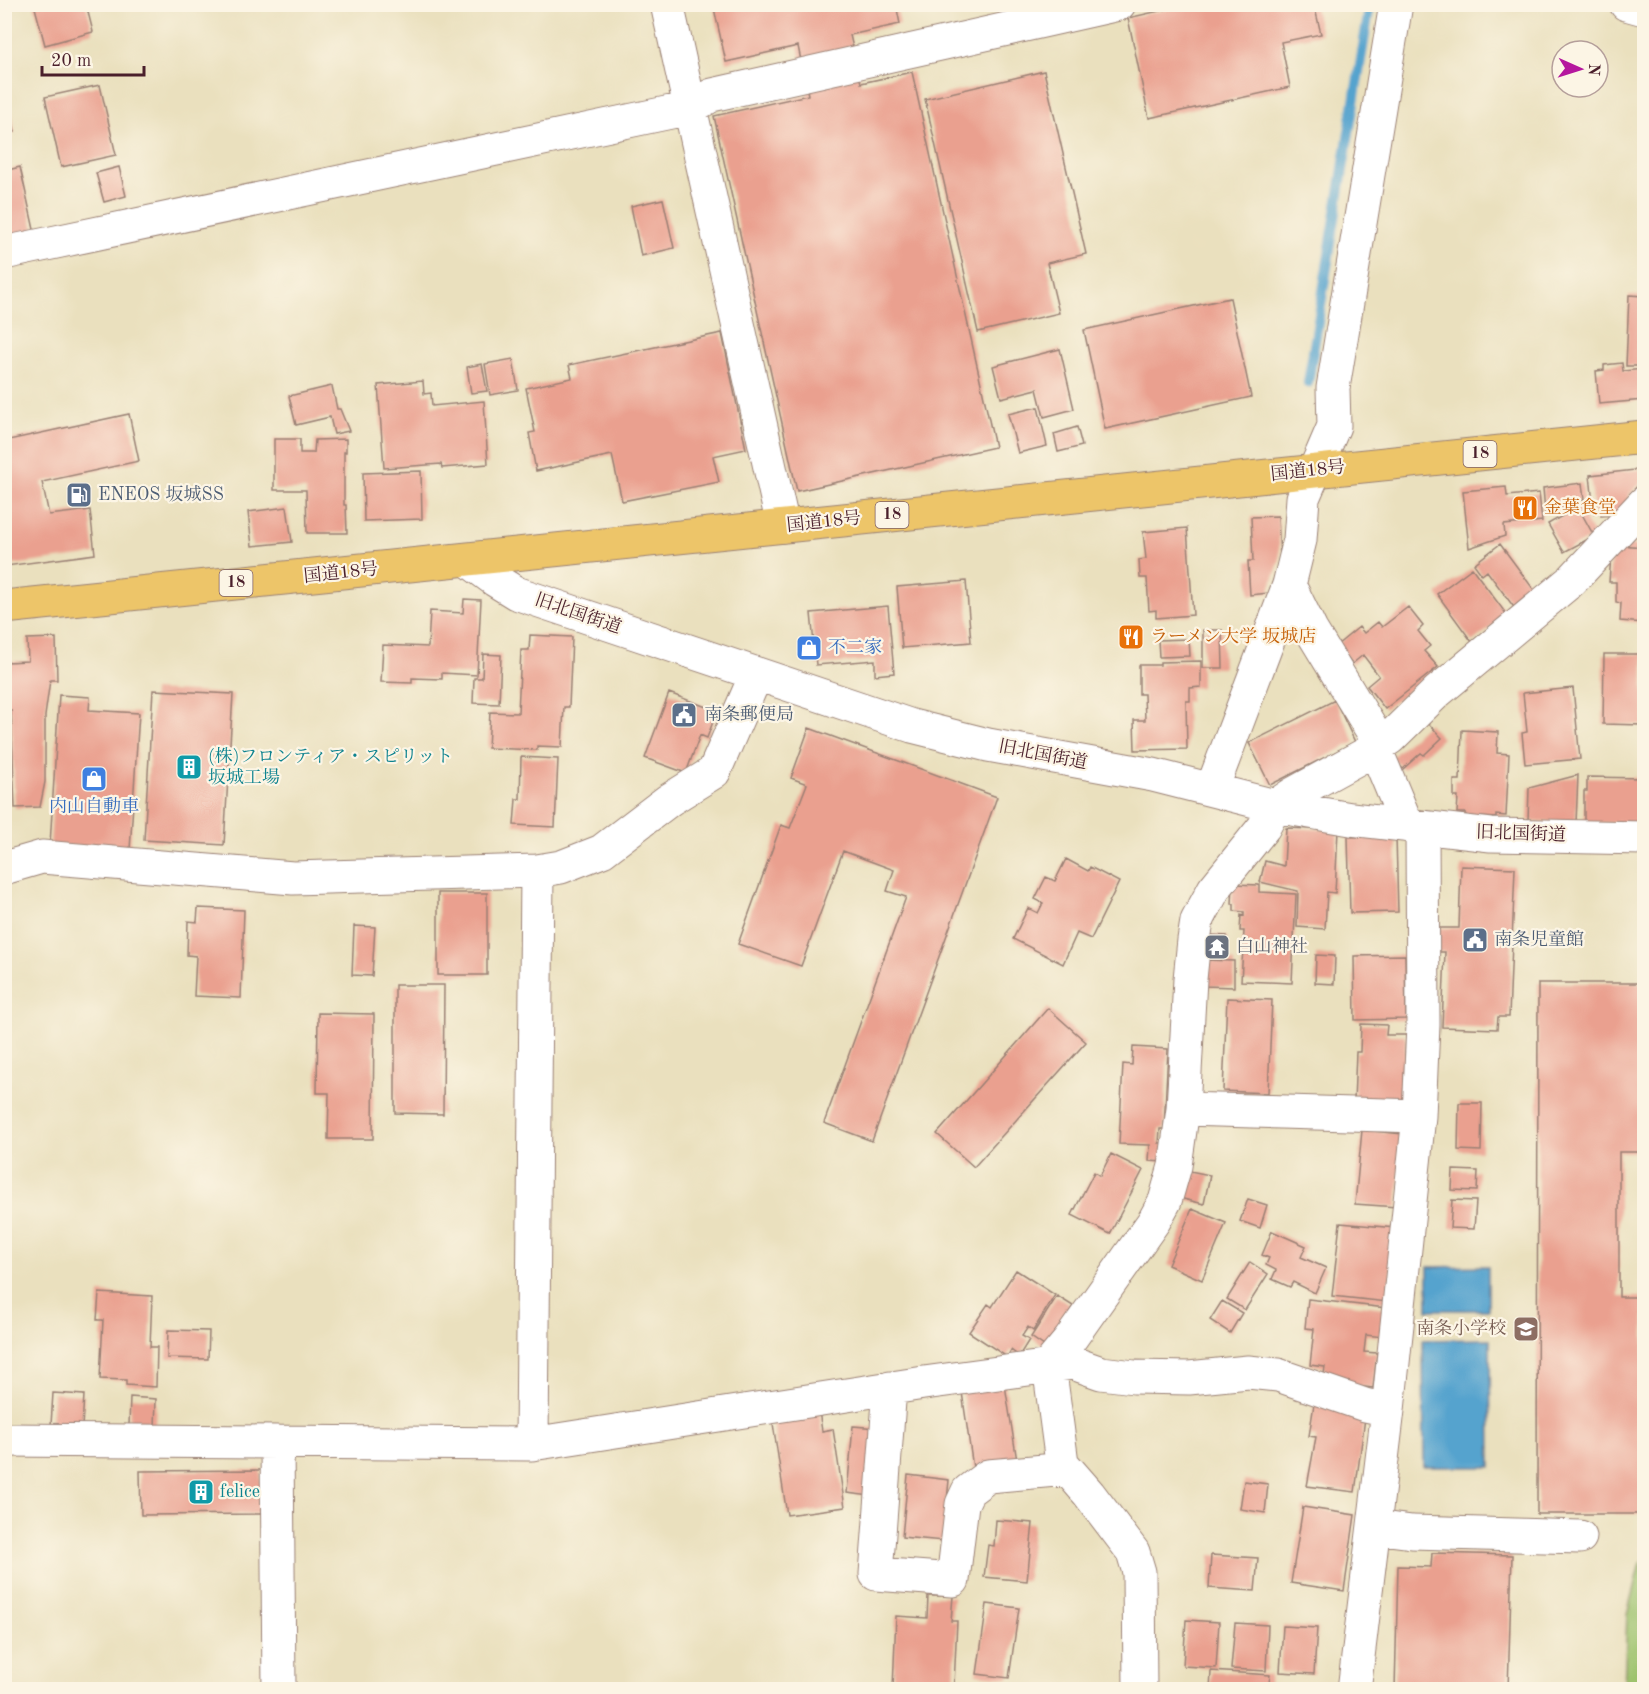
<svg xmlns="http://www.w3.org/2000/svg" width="1649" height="1694" viewBox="0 0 1649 1694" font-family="'Old Standard TT','Noto Serif JP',serif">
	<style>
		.green { fill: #9ec36d; stroke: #74714c; stroke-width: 1.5 }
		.water { fill: #54a3ce; stroke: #4f617c; stroke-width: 1.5 }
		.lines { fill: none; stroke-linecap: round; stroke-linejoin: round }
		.stream { stroke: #54a3ce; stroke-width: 10 }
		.building { fill: #eaa08f }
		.minor-casing { stroke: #9a8074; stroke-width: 35 }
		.highway-casing { stroke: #9a8074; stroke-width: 35 }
		.minor { stroke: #fff; stroke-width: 33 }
		.highway { stroke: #edc569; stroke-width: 33 }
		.labels { text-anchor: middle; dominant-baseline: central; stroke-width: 4.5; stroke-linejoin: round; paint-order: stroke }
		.shield { fill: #fcf5e5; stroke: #7f5f63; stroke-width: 1.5 }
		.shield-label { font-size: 16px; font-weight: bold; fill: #4a1f2b }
		.street-label { font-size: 18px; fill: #4a1f2b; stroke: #fcf5e5 }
		.service-label { font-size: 18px; fill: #4e5e75; stroke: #fcf5e5; text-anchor: start }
		.food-label { font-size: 18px; fill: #c56008; stroke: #fcf5e5; text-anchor: start }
		.shop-label { font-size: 18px; fill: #366cbe; stroke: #fcf5e5; text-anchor: start }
		.culture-label { font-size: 18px; fill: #0d838f; stroke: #fcf5e5; text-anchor: start }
		.worship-label { font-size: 18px; fill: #5b616d; stroke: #fcf5e5; text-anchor: start }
		.education-label { font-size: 18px; fill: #785e54; stroke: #fcf5e5; text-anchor: end }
	</style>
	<rect width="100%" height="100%" fill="#fcf5e5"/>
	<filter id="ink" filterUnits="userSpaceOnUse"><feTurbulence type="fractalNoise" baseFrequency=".0167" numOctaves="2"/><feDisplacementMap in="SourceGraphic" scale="12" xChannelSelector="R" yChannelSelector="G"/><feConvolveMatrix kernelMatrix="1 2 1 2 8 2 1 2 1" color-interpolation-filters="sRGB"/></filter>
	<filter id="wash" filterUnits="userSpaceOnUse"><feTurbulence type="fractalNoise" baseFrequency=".008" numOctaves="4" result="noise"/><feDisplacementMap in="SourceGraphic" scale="24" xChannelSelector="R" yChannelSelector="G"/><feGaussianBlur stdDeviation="1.35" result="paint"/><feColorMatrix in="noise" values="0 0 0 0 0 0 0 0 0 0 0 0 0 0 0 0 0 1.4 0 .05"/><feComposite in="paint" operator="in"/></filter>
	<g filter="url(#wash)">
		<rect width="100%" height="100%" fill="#eae0be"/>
		<path class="green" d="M1644,1560V1689H1624L1627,1614L1640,1563Z"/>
		<path class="water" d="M1488,1266V1310H1428V1267Z
			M1490,1339L1491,1467H1424L1423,1340Z"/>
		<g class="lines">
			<path class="stream" d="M1308,383L1370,4"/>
		</g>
		<g id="blocks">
			<path class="building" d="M34,4H86L93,32L45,45Z
				M713,4H896L900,24L850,35L861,83L912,72L995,447L797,491L714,116L808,95L798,46L726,62Z
				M1190,4H1314L1321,34L1281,42L1290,87L1149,118L1128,18Z
				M1044,71L1086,254L1047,263L1059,313L978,332L925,99Z
				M100,85L116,155L61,167L45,97Z
				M4,87L15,132L4,135Z
				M20,167L35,234L4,240V171Z
				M119,167L126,196L104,202L96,173Z
				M663,199L674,248L641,256L631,206Z
				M1629,295L1644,296V366H1626Z
				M1230,298L1251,397L1105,429L1084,330Z
				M722,333L746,449L713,456L719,482L622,501L612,455L536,471L529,433L535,432L526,388L572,378L569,365Z
				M1060,349L1074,409L1044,417L1037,389L1001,398L993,366Z
				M513,359L518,390L490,395L485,364Z
				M1622,363L1623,371L1644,369V400L1599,404L1596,371L1604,370V365Z
				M482,364L487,391L471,393L467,367Z
				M423,381L424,394L431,393L432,406L484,401L488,464L442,468L441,464L384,468L378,385Z
				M332,386L337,409H340L349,431L334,434L330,417L296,425L289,396Z
				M1038,407L1047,446L1018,453L1008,414Z
				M129,414L139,461L42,482L49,515L90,510L95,554L6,566L4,441Z
				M1077,427L1082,446L1058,452L1054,434Z
				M274,439H300V453H314L315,440L346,439V452H344V505H346L347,533H307L306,490H274Z
				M1644,469V479L1629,495L1630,504L1623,514L1601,516V512L1594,513L1590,475Z
				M421,471L422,519L364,521L363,473Z
				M1582,483L1584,500L1568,501V505L1563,506V509L1545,512L1543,488Z
				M1506,487L1507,496L1539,493L1542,521L1504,525L1505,536L1469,548L1463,491Z
				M287,507L292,542L252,546L248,512Z
				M1578,507L1594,536L1564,552L1548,524Z
				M1278,516L1280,559L1269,593L1250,595L1248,561H1253L1251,517Z
				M1187,528L1193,615L1156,618V610L1149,611L1147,578H1140L1139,560L1146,559L1143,532Z
				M1500,544L1537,594L1516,610L1487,571L1482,575L1474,564Z
				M1619,545L1644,547V623L1620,621L1621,603L1616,602V582H1609L1611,556H1618Z
				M1472,568L1507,615L1472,642L1437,594Z
				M966,581L971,642L902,648L897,587Z
				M464,599L481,600L477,675L442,673V679L412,678V683L381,682L383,645L428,647L430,611L463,613Z
				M888,606L894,673L875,675V660L816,665L811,613Z
				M1408,607L1423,626L1418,631L1430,646L1424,651L1438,667L1385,709L1367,686L1379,676L1363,655L1352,664L1337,645L1359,627L1364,633L1378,622L1382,627Z
				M1203,630H1222L1223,668H1203Z
				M530,635L572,637L569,707H564L562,747L537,746V750L488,748L490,712L518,713L521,650H529Z
				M56,638L57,680H50L45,716V782L40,807L15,808L11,710H7L6,662L28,661L27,639Z
				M1189,639L1190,656L1159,657L1158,640Z
				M483,654L501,655L499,704L473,703L474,678H482Z
				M1604,654H1644V725L1603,724Z
				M1201,661V687L1190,688V701H1186L1187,749L1135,750L1134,720H1145L1144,694H1139V665H1160V662Z
				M1573,688L1580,759L1525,764L1522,733L1527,732L1523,693Z
				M153,690L233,694L224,845L144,840Z
				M669,693L717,711L707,738L700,735L686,773L645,758Z
				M59,695L90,697L89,710L139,713L130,850L50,845Z
				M1335,700L1355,742L1270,785L1249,743Z
				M1428,723L1442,738L1424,755L1421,753L1403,769L1392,757Z
				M809,728L997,797L872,1141L824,1123L906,897L887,891L894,870L843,851L801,966L738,944L781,825L790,828L807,784L791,778Z
				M1462,730L1498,732L1497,753L1509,754L1506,816L1496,815V818L1466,816V813H1457L1458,797H1454V780H1460Z
				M521,757L558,759L555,827L514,825L516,799H520Z
				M1578,775L1576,823L1528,821L1529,788Z
				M1587,777L1644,778V817H1639V823H1584V791H1587Z
				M1286,828L1338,830L1335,893L1327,892L1325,929L1297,927L1298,891L1260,882L1265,861L1284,866Z
				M1396,836L1398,912L1350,913L1348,837Z
				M1066,859L1088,871L1090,867L1119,882L1091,939L1077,933L1063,964L1013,939L1028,908L1038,913L1043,903L1035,899L1046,877L1055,881Z
				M1461,866L1515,868L1509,1017H1498L1497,1029L1442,1027L1445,952H1437L1438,928H1459Z
				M1233,884L1259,885V892L1296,894L1292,983L1241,981L1244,931H1240L1241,915L1244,916V912L1234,911V904H1232Z
				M438,893H487V975H438Z
				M198,908L244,910L241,998L194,996L196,956L187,955L188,921L197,922Z
				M354,926L375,927L372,976L352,975Z
				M1208,935L1227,936L1225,958L1207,957Z
				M1316,955L1335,956L1334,984L1315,983Z
				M1405,955L1406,1019L1355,1020L1354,956Z
				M1205,960L1234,961V987L1204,986Z
				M1538,983H1644V1152H1619V1297H1644V1514H1537Z
				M395,985H444L443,1114L395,1113Z
				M1227,998L1272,1000L1268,1093L1223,1091Z
				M1048,1008L1086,1042L974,1167L937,1134Z
				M318,1013L374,1014L373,1139H328L329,1093H317Z
				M1361,1024L1387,1025L1386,1035H1406L1403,1104L1354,1102L1356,1052H1360Z
				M1133,1047L1168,1049L1164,1129H1160L1159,1143H1164L1163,1162L1149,1161L1150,1145L1119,1144L1123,1064L1132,1065Z
				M1459,1103H1482L1481,1151L1458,1150Z
				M1362,1130L1403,1134L1397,1207L1355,1204Z
				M1111,1154L1143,1170L1110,1234L1072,1215L1094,1172L1100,1176Z
				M1185,1170L1210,1175L1204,1204L1179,1198Z
				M1453,1170L1478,1171L1477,1191L1452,1190Z
				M1248,1199L1267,1205L1260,1228L1240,1221Z
				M1452,1200L1476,1201L1474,1229L1450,1228Z
				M1192,1209L1226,1223L1202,1280L1168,1265Z
				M1340,1223L1396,1228L1388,1302L1332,1296Z
				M1272,1231L1306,1246L1301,1257L1326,1268L1315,1293L1293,1282L1290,1287L1272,1279L1276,1270L1266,1265L1269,1258L1262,1255Z
				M1250,1262L1268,1274L1245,1310L1227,1299Z
				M1016,1270L1055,1295L1033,1331L1028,1327L1022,1336L1029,1340L1019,1356L1011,1350L1007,1357L969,1332L988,1304L992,1307Z
				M99,1293L152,1296L150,1347H157L156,1387L126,1385V1380L100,1379L103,1320H97Z
				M1057,1296L1073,1306L1047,1348L1031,1337Z
				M1308,1299L1386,1308L1383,1337L1366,1335L1364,1352L1377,1353L1373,1388L1323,1382L1325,1367L1310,1365L1314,1329L1305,1328Z
				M1222,1301L1242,1313L1230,1333L1210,1320Z
				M168,1330L209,1331L208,1359L167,1358Z
				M1005,1385L1017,1461L973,1468L962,1392Z
				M53,1393L84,1395L82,1427L51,1425Z
				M130,1397L156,1399L155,1427L129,1426Z
				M1314,1404L1365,1418L1355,1492L1307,1486L1316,1437L1309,1436Z
				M819,1411L822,1431L833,1429L845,1507L787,1515L772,1417Z
				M853,1426L877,1428L871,1496L847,1493Z
				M261,1470V1514L141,1515L140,1471Z
				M908,1475L949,1480L943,1541L902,1537Z
				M1244,1481L1268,1484L1265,1513L1240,1509Z
				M1303,1507L1355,1515L1344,1591L1291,1583Z
				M996,1520L1033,1523L1027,1581L984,1577L988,1545L994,1546Z
				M1432,1553L1512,1555L1508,1690H1395L1398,1566L1431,1567Z
				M1211,1555L1258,1558L1255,1591L1209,1588Z
				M928,1596H953L951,1621H957L954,1686L940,1685V1690L893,1688L896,1616L927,1618Z
				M987,1604L1019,1608L1009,1678L977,1674Z
				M1186,1620L1219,1622L1216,1668L1183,1666Z
				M1235,1623L1268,1625L1266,1671L1231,1669Z
				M1283,1626L1317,1628L1314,1674L1280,1672Z
				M1211,1671L1270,1675L1269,1684L1275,1685V1690H1210Z"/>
		</g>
	</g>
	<g filter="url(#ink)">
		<use href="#blocks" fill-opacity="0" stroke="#9a8074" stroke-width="1.5"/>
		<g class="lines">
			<g class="minor-casing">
				<path id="minor" d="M667,4L783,526
					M1626,4L1644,9
					M4,253L690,108L712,95L1119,4
					M468,560L495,580L516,593L912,726L988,745L1153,775L1275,806L1351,819L1491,835L1644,838
					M1289,585L1311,630L1373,732L1380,760L1407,825
					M1212,789L1289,585L1300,540L1303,498L1334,426L1333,388L1396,4
					M4,868L42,857L293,878L537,871L561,867L602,851L669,800L714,772L756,675
					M1183,1109L1419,1116
					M890,1388L876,1574L953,1580L962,1504L968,1491L988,1476L1067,1469
					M4,1440L532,1444L924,1383L1073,1363L1101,1373L1134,1377L1189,1378L1248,1372L1278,1375L1365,1405L1388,1410
					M277,1442L279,1690
					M532,1444L537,871
					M1374,1527L1412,1532L1580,1537
					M1140,1690L1139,1572L1133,1552L1089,1494L1062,1463L1049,1365L1069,1341L1154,1221L1165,1201L1175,1166L1183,1109L1190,979L1194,940L1197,921L1214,889L1264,827L1275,806L1293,794L1366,754L1390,738L1437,692L1572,580L1644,503
					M1354,1690L1388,1410L1419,1116L1423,1025L1422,828"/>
			</g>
			<g class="highway-casing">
				<path id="highway" d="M4,607L1644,437"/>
			</g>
			<use href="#minor" class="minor"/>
			<use href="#highway" class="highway"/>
		</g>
	</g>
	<defs>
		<g id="fuel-square" transform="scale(1.35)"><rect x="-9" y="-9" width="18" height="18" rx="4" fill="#5c6f8a" stroke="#fcf5e5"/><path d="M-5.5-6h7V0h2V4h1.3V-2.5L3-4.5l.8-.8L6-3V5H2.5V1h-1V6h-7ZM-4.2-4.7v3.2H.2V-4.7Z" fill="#fff"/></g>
		<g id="restaurant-square" transform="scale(1.35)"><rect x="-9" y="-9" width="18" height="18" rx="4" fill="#e8710a" stroke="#fcf5e5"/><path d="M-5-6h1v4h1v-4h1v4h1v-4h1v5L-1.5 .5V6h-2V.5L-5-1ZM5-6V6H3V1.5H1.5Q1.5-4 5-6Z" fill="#fff"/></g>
		<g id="shop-square" transform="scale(1.35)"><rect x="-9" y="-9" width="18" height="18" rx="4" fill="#3f7fe0" stroke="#fcf5e5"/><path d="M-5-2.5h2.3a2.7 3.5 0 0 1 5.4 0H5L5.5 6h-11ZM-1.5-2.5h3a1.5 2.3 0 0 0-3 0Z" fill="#fff"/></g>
		<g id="civic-square" transform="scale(1.35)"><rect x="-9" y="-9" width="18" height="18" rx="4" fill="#5c6f8a" stroke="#fcf5e5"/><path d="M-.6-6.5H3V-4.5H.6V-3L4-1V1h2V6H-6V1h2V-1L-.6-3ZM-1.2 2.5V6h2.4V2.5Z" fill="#fff"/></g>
		<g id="building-square" transform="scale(1.35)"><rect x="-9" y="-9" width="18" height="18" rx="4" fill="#0f9aa8" stroke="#fcf5e5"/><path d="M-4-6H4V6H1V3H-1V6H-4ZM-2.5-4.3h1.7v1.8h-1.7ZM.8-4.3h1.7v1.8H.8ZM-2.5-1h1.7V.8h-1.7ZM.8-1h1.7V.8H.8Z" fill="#fff"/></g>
		<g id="temple-square" transform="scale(1.35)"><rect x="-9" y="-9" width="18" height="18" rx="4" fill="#6b7280" stroke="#fcf5e5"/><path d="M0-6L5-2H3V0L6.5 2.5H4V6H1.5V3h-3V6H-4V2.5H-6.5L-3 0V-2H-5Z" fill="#fff"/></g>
		<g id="school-square" transform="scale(1.35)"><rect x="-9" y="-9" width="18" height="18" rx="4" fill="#8d6e63" stroke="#fcf5e5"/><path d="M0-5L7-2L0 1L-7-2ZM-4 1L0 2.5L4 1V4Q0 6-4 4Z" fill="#fff"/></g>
	</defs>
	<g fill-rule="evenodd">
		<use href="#fuel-square" x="79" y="495"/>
		<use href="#restaurant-square" x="1525" y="508"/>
		<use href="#restaurant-square" x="1131" y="637"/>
		<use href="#shop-square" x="809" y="648"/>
		<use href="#civic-square" x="684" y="715"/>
		<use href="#building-square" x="189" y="767"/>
		<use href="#shop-square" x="94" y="779"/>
		<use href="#civic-square" x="1475" y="940"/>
		<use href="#temple-square" x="1217" y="947"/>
		<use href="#school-square" x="1526" y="1329"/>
		<use href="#building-square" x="201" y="1492"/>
	</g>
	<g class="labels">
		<g class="shield">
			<rect x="1463.5" y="441" width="33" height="26" rx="4.5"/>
			<rect x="875.5" y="502" width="33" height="26" rx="4.5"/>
			<rect x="219.5" y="570" width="33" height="26" rx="4.5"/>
		</g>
		<g class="shield-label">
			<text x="1480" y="454">18</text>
			<text x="892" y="515">18</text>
			<text x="236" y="583">18</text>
		</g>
		<g class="street-label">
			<text transform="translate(1308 471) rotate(-6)">国道18号</text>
			<text transform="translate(824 522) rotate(-6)">国道18号</text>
			<text transform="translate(341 573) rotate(-6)">国道18号</text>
			<text transform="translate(578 614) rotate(19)">旧北国街道</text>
			<text transform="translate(1043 755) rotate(11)">旧北国街道</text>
			<text transform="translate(1521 834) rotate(2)">旧北国街道</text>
		</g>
		<g class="service-label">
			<text x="98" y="495">ENEOS 坂城SS</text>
			<text x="704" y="715">南条郵便局</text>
			<text x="1494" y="940">南条児童館</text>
		</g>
		<g class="food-label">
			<text x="1544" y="508">金葉食堂</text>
			<text x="1150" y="637">ラーメン大学 坂城店</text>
		</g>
		<g class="shop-label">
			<text x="828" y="648">不二家</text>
			<text x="94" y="807" text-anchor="middle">内山自動車</text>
		</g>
		<g class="culture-label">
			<text x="208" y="757">(株)フロンティア・スピリット<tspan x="208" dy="21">坂城工場</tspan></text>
			<text x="220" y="1492">felice</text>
		</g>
		<g class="worship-label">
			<text x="1236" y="947">白山神社</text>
		</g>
		<g class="education-label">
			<text x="1506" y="1329">南条小学校</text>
		</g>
	</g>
	<rect width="1649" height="1694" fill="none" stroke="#fcf5e5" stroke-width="24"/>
	<g transform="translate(1580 69) rotate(93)"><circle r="28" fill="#fcf5e5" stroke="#b59f9b" stroke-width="1.5"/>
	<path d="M0-4.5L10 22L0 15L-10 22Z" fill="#b5179e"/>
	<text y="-9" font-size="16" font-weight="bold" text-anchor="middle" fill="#4a1f2b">N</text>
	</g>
	<path d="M42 66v9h102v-9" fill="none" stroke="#4a1f2b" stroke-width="3"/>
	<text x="51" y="66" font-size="18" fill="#4a1f2b" stroke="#fcf5e5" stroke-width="4.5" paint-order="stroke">20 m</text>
</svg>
